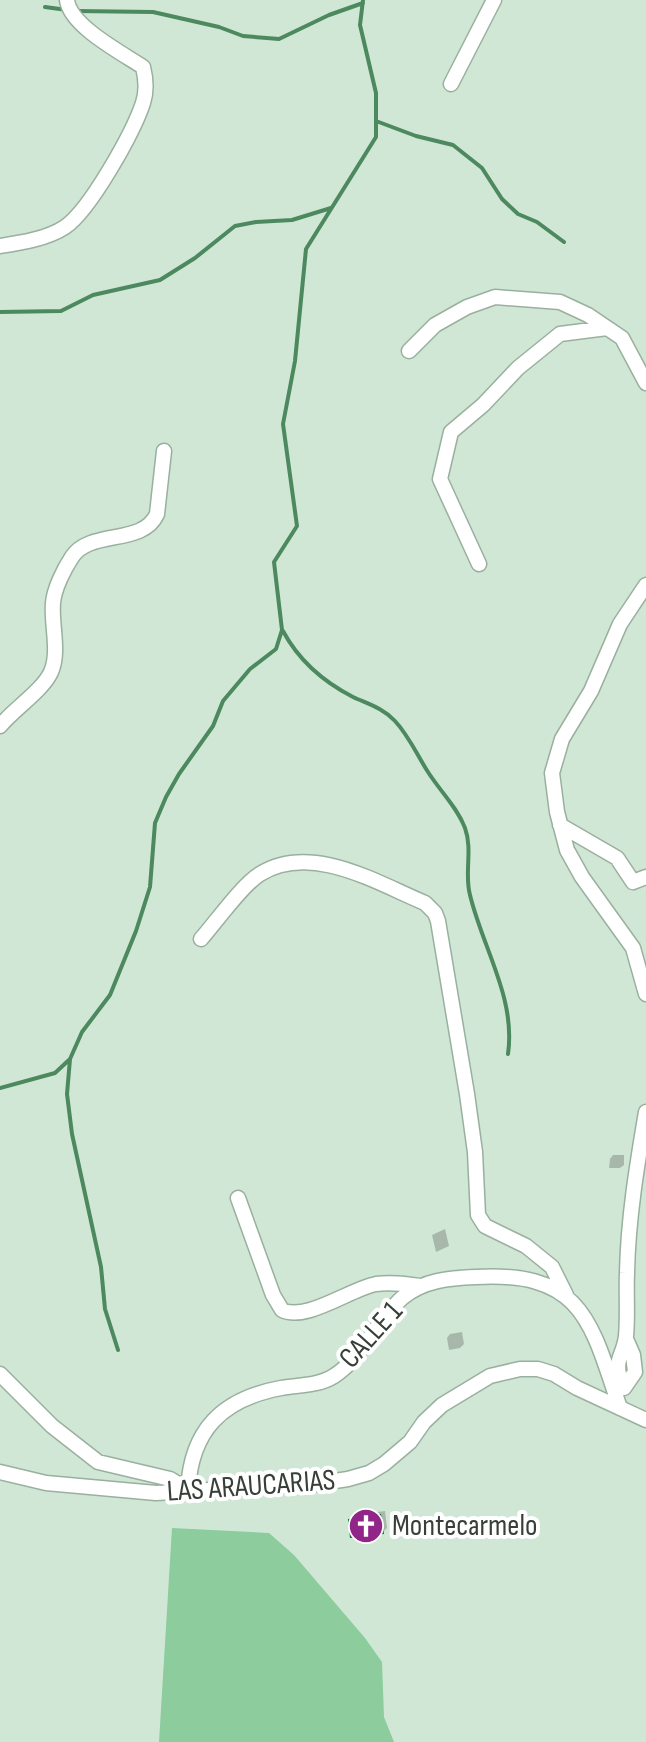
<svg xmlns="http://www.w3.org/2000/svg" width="646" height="1742" viewBox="0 0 646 1742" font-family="'Sofia Sans Condensed',sans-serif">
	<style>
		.green { fill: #8ccc9d }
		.shadow { fill: #0003 }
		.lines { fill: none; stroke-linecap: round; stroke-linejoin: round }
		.stream { stroke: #4c895f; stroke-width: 4 }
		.building { fill: #076a35 }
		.street-casing { stroke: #9ab09f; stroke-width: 17 }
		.street { stroke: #fff; stroke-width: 14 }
		.labels { text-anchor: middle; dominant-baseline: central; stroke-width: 8; stroke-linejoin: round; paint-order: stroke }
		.street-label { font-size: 30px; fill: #363f38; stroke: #fff }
		.poi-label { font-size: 30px; fill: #363f38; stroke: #fff; text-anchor: start }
	</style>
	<rect width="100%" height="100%" fill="#d1e7d6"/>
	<path class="green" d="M172,1528L269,1533L294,1555L365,1638L382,1662L384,1717L394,1742H159Z"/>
	<path class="shadow" d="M613,1155H624V1165L620,1168H609L610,1159Z
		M445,1229L449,1246L436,1252L432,1235Z
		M462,1332L464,1344L460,1348L449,1350L447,1338L450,1334Z
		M385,1511L387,1528L383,1532L350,1519L354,1515Z"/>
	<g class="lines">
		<path class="stream" d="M45,7L67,10
			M76,11L153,12L219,27L243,36L279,39L329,15L363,3
			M376,121L416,136L453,145L482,168L502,199L518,214L537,222L564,242
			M0,312L61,311L93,295L160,280L195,258L235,226L256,222L292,220L331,208
			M283,631C299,661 322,681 353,697C368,704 383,708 395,721C409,736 417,755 428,772C440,791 457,807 465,828C473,850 464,874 470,895C483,949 516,998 508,1054
			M0,1088L55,1073L70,1059
			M118,1350L105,1309L101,1267L72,1134L67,1094L70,1059L82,1032L110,995L136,931L150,887L155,823L166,797L179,774L213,726L223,701L250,669L276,649L282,630L274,562L297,526L283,424L295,361L306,249L376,137V93L360,25L363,0"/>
	</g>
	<path class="building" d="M381,1514L384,1534L350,1538L348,1519Z"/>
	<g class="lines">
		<g class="street-casing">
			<path id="street" d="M451,84L494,0
				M0,246C20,243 47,239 65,227C90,210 133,133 143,103C147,91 146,79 143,67C122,53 70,26 67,0
				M409,351L435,325L467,307L495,297L560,302L588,315L622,338L646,383
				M479,564L440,479L451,432L483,405L518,368L560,334L607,328
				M646,585L620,624L591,691L562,739L552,773L557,812L567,850L582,877L633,948L646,994
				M0,726C14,709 43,690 51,672C60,652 51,624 53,603C54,589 64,569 72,557C90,529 143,546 157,514L164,451
				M560,825L617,858L633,882L646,877
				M201,939C216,922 242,885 260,874C311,842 377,883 425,903L435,913L438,921L467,1094L475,1152L478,1215L485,1226L526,1246L552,1267L566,1295
				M238,1198L273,1295L282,1310C306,1322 350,1289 376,1284C391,1282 405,1284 420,1286
				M0,1374L52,1426L98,1462L170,1479L188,1490C191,1430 222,1399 281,1388C298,1385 318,1386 334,1376C362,1358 377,1321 402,1298C423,1280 450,1278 476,1277C583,1271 591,1322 620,1408
				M622,1383C612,1360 624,1356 626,1336C628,1315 626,1294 627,1273C628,1219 637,1165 646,1112
				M624,1388L635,1372L633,1355L626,1339
				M0,1472L46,1483L156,1493L315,1484L348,1479L369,1473L384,1464L410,1442L424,1422L442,1405L490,1376L520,1369H538L554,1374L577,1388L646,1420"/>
		</g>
		<use href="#street" class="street"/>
	</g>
	<defs>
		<g id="church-disc" transform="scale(1.8)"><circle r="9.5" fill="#922688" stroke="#fff"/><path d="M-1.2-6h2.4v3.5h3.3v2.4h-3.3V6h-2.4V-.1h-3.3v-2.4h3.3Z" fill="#fff"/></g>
	</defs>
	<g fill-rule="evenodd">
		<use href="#church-disc" x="366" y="1526"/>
	</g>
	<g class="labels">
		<g class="street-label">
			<text transform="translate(371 1335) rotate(-48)">CALLE 1</text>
			<text transform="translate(251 1486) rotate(-4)">LAS ARAUCARIAS</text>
		</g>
		<g class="poi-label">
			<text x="392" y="1526">Montecarmelo</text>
		</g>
	</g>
</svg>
